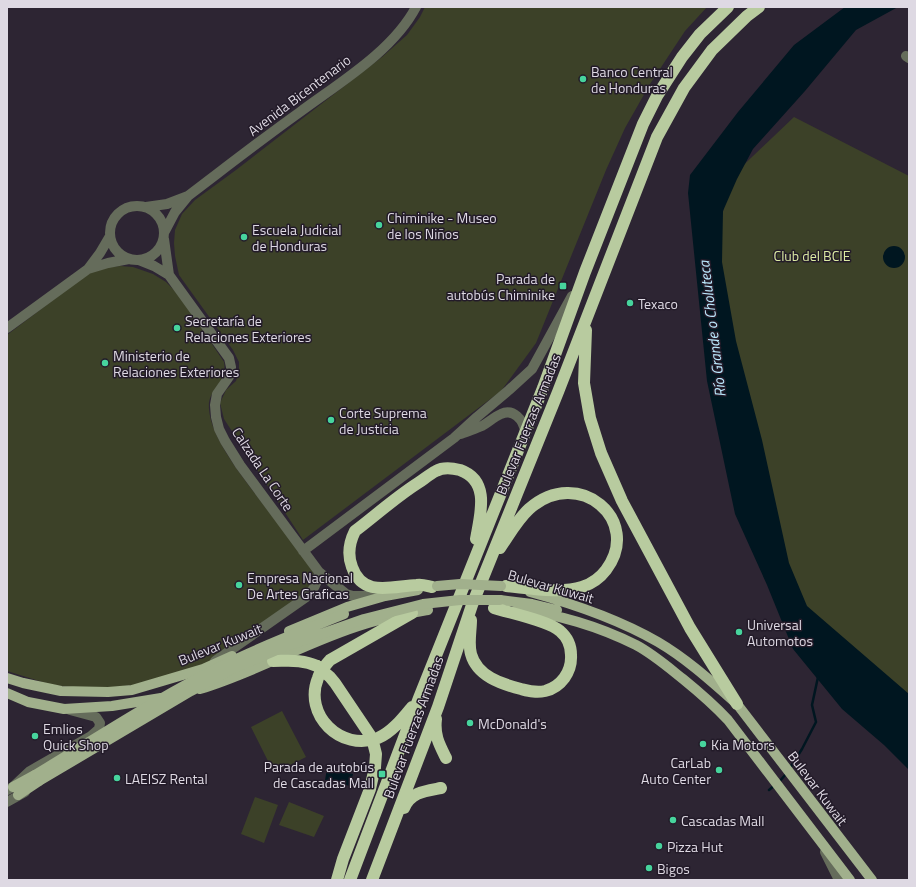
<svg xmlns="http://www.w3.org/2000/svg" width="916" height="887" viewBox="0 0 916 887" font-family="'Titillium Web',sans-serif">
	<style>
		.green { fill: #3c4128 }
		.water { fill: #001620 }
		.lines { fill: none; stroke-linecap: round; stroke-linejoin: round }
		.stream { stroke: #001620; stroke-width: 2.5 }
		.minor { stroke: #656c5b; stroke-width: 10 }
		.major { stroke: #a1b08c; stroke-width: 10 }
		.highway { stroke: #b8cb9f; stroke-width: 12 }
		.major-bridge { stroke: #a1b08c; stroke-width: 10 }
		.highway-bridge { stroke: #b8cb9f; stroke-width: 12 }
		.poi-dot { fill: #47d49d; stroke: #231b29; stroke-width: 1.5 }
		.labels { text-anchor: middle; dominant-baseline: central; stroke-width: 3; stroke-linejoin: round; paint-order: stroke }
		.poi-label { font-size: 14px; fill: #ded9e3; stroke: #231b29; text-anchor: start }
		.street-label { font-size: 14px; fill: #ded9e3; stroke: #231b29 }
		.park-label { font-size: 14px; fill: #dceaa3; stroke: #231b29 }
		.water-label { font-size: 15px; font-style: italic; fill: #bbe9fe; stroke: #231b29 }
	</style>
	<rect width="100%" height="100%" fill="#2d2533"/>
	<path class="green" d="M425,7H707L685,31L650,84L625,128L606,170L536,343L501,391L303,540L224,419L220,403L226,390L236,381L239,370V362L233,350L179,275L175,256L174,243L175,230L182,214L195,200L236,170L382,57L407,35L420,17Z
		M794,117L909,176V699L815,622L765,543L713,260L730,178Z
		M120,266L133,267L153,274L166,282L179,295L224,362C228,385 207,388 209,409C211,439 245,480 263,504C280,526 297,548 313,570V582L309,591L202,667L133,685L94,689L52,685L7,671V335L86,275L101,268Z
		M282,711L306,757L274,773L251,727Z
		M255,797L278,805L264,843L241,834Z
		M289,802L324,816L314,837L279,825Z"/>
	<path class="water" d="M845,7H898L856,30L805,91L753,149L737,179L723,211L722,262L736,341L762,440L789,563L807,606L909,694V770L884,745L842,709L793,649L767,585L735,514L707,381L688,193L690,175L738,112L794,45Z
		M883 257a11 11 0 1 1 22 0a11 11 0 1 1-22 0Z
		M327,769L353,774L350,786L325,780Z"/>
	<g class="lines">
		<path class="stream" d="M790,768L802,749L816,722L812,705L818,677
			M779,782L786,774
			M769,790L775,785"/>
		<path class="minor" d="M906,56L909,58
			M110 233a27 27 0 1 1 54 0a27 27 0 1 1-54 0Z
			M146,207L167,204L188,196
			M165,231L175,212L188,196C225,168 262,139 300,112C339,83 393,51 416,7
			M164,239L169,275
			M139,260L154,266L169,275L229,358L231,367V374L217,394L215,405L216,417L219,429L225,441L240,465L319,572L346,594L353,596H379
			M88,269L100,253L110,236
			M7,328L88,269L108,263L129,259
			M461,434C468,431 475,429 482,426C489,422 494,417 501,414C513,408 524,420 525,432
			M303,551L454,438L477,417L509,390L532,369L572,296
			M215,661L305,598C314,590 317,584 319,572
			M7,790L13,787L30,771L91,736L99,729L100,723L96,717L70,710
			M7,802L25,792
			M825,852L839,880"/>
		<path class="major" d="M530,592C574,604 618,619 658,642C687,659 712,682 737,704L872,880
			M500,600L532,604L557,610
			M516,610C556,613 600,627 636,645C653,654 668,667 683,679C699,692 714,705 728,720L850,880
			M289,631L347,607L385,596L418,590
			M7,678L23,683L61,691L108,692L132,690L203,669L232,656
			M200,689C257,672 308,641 365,624C385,618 407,614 428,610
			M7,693L28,702L64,709L112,706L161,698
			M13,787L35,775
			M18,795L39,781"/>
		<path class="highway" d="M586,330L584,383L590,418L601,453L622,501L690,628L737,704
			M500,548C509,535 517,520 529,509C579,465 643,521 606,570C600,578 591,584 582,587C561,594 528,588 506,586
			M432,587C427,586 422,584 417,585C392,586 363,598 352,567C347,554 349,543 355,531C376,515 396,497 418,483C424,479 430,474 436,471C443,467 452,468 460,470C491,481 480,515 476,539
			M471,620C471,631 468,643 471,654C477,676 501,684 521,689C529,691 536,693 545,691C561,687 572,672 571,655C571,646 567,637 560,631C549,621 510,613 494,608
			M273,661C288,661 302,659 317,666
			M412,707C403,718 392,732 378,738C341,752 303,715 318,678C320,671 325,666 330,660L412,613
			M436,719C434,735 439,744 446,758
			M404,808C411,792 425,791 441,788
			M337,880L343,859L370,789L375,767
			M350,880L419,698L543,388L585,272L643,124L657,96L682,57L700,34L728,7
			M372,880L438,707L472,605L558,392L657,137L684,88L712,50L747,16L759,7"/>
		<path class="major-bridge" d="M437,586L460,584L501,586
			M35,775C98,737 160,696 226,664C264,645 305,630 344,614
			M39,781L191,691L230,670L284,647L364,619L423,604L460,600H500"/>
		<path class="highway-bridge" d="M317,666L330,677L335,683L372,738L376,754L375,767"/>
	</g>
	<g class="poi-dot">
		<circle cx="583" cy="79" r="4"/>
		<circle cx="379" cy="225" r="4"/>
		<circle cx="244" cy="237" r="4"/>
		<rect x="559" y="282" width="8" height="8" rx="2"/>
		<circle cx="630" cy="303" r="4"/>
		<circle cx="177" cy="328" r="4"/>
		<circle cx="105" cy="363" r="4"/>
		<circle cx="331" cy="420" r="4"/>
		<circle cx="239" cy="585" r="4"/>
		<circle cx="739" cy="632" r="4"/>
		<circle cx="470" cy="723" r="4"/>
		<circle cx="35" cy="736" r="4"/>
		<circle cx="703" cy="744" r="4"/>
		<circle cx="719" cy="770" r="4"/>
		<rect x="378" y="770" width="8" height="8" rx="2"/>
		<circle cx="117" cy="778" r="4"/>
		<circle cx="673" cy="820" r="4"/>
		<circle cx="659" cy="846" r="4"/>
		<circle cx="649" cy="868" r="4"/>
	</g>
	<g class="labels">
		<g class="poi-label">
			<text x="591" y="71">Banco Central<tspan x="591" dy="16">de Honduras</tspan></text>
			<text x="387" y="217">Chiminike - Museo<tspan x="387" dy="16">de los Niños</tspan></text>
			<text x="252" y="229">Escuela Judicial<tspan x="252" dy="16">de Honduras</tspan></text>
			<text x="555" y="278" text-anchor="end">Parada de<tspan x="555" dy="16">autobús Chiminike</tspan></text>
			<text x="638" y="303">Texaco</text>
			<text x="185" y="320">Secretaría de<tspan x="185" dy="16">Relaciones Exteriores</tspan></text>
			<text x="113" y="355">Ministerio de<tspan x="113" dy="16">Relaciones Exteriores</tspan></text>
			<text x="339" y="412">Corte Suprema<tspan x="339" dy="16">de Justicia</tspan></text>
			<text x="247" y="577">Empresa Nacional<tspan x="247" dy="16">De Artes Graficas</tspan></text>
			<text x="747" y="624">Universal<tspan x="747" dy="16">Automotos</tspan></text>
			<text x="478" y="723">McDonald's</text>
			<text x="43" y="728">Emlios<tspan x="43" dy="16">Quick Shop</tspan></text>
			<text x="711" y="744">Kia Motors</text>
			<text x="711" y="762" text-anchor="end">CarLab<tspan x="711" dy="16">Auto Center</tspan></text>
			<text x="374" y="766" text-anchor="end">Parada de autobús<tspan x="374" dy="16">de Cascadas Mall</tspan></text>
			<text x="125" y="778">LAEISZ Rental</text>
			<text x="681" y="820">Cascadas Mall</text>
			<text x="667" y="846">Pizza Hut</text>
			<text x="657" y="868">Bigos</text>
		</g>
		<g class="street-label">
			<text transform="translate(299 95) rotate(-37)">Avenida Bicentenario</text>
			<text transform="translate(528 424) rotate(-68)">Bulevar Fuerzas Armadas</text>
			<text transform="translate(263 469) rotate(56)">Calzada La Corte</text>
			<text transform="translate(551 586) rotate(16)">Bulevar Kuwait</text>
			<text transform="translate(220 644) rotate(-22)">Bulevar Kuwait</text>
			<text transform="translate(413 727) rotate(-70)">Bulevar Fuerzas Armadas</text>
			<text transform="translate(818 788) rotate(53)">Bulevar Kuwait</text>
		</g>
		<g class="park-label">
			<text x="812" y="255">Club del BCIE</text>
		</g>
		<g class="water-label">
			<text transform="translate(712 329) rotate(-97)">Río Grande o Choluteca</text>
		</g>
	</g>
	<rect width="916" height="887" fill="none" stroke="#ded9e3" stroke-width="16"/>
</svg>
